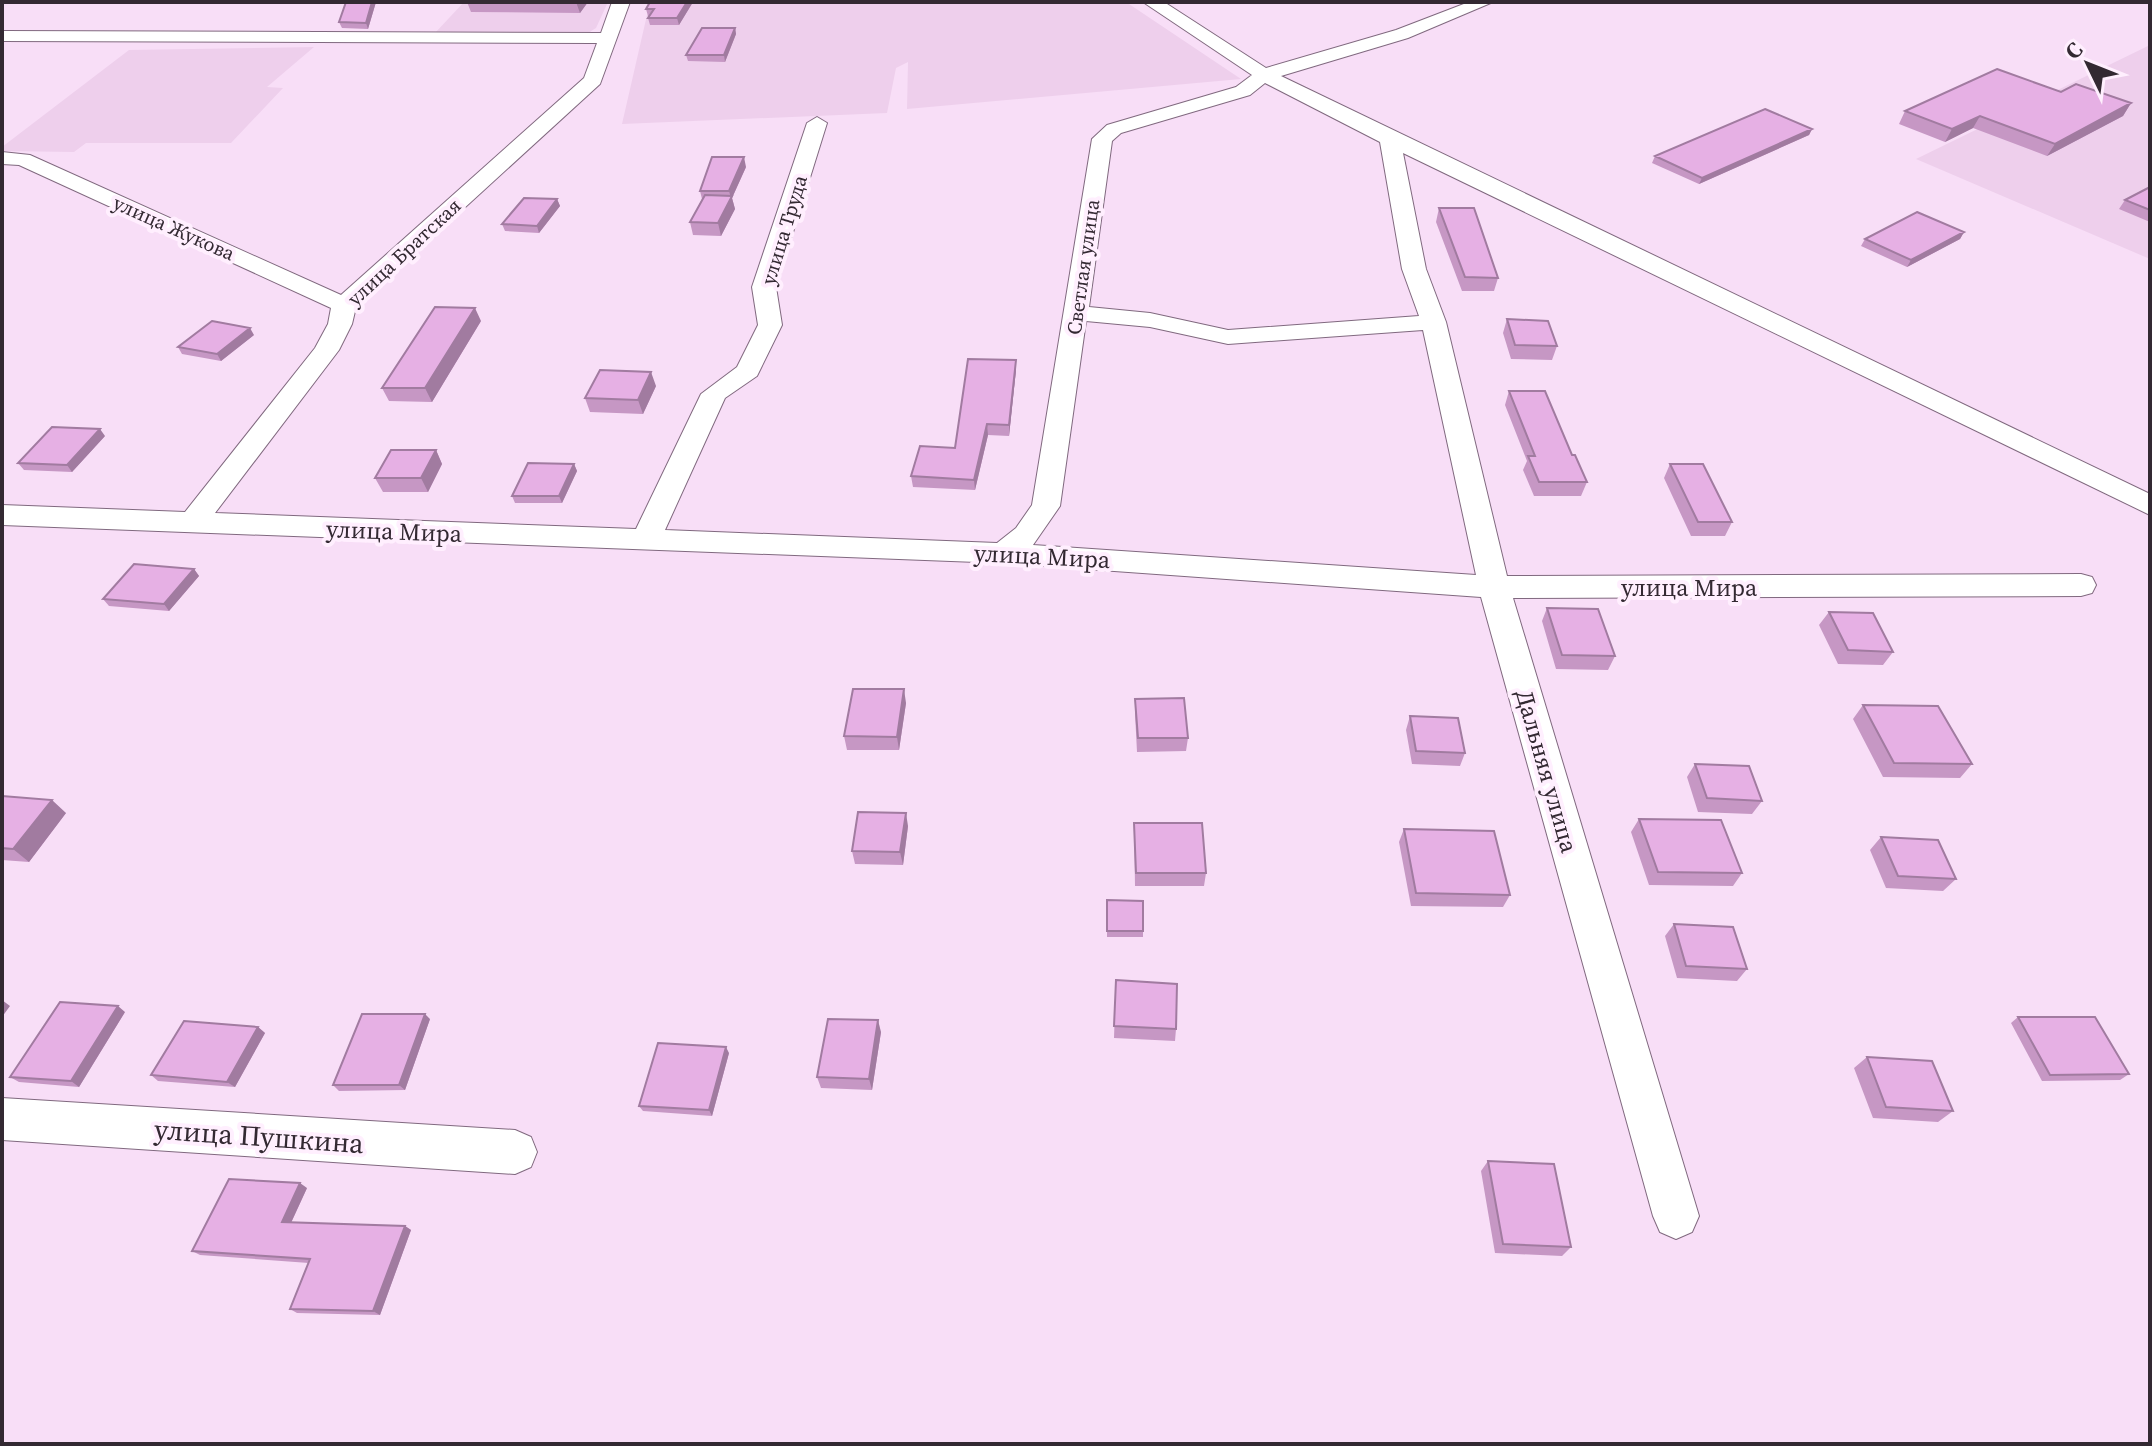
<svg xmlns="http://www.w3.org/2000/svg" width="2152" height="1446" viewBox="0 0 2152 1446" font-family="'Source Serif 4',serif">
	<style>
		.built { fill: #eecfec }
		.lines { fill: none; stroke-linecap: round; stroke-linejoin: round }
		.minor-casing { stroke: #80697f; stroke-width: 2 }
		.minor { fill: #fff; fill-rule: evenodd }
		.wall { fill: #c697c4 }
		.shaded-wall { fill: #a17ba0 }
		.building { fill: #e6b0e4; stroke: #a17ba0; stroke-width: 2 }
		.labels { text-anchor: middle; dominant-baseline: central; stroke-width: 8; stroke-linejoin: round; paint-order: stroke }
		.far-street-label { font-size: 20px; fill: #332932; stroke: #ffeffe }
		.street-label { font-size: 24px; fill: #332932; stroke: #ffeffe }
		.near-street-label { font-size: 28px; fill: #332932; stroke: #ffeffe }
	</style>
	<rect width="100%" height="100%" fill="#f8def7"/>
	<path class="built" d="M464,2H608L596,28L588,33H435Z
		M657,2H1126L1241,79L907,109L908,62L896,68L887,113L622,124L647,15Z
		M2150,45V259L1916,159Z
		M314,47L267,87L283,88L231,143H86L74,152L2,151V147L129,50Z"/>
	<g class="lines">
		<g class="minor-casing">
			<path id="minor" d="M612,2H630L600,84L356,307L352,324L339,350L215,513L636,529L701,394L737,367L758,325L752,287L807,123L817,117L827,123L776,287L782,325L757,376L725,398L665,530L997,543L1016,528L1032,505L1092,139L1107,125L1236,87L1252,75L1143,2H1164L1266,68L1396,30L1469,2H1493L1408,38L1281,76L2150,494V515L1403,153L1426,269L1446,322L1507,576L2081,574L2092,577L2096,585L2092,593L2081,596L1513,598L1699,1216L1692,1232L1676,1239L1660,1232L1653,1216L1481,597L1003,563L2,525V505L185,512L315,348L328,324L331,308L19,165L2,164V152L30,155L341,295L584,78L597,43L2,41V31L601,33ZM1265,83L1380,142L1402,269L1419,316L1228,330L1150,313L1089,307L1112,141L1121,133L1250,95ZM1086,321L1150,327L1228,344L1423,330L1476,575L1033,545L1060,506Z
				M2,1098L515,1130L531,1137L537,1152L531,1167L515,1174L2,1140Z"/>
		</g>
		<use href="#minor" class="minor"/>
	</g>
	<path class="wall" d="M376,2L368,29L342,28L339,22Z
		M467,2H588L580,13L471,12Z
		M650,2H693L679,25H650L648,18L650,16H648L646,9Z
		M735,28L736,34L725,62L688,61L686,55Z
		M2061,92L2131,103L2123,116L2047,156L1973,128L1945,142L1899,124L1905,111Z
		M1812,129L1809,135L1699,184L1652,163L1655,156Z
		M746,167L732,198L735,209L721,236L693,235L690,222L702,199L700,191Z
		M2150,187V222L2119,209L2125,200Z
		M557,199L560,206L539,233L505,231L502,224Z
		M1439,208L1498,278L1494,291H1462L1436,222Z
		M1964,232L1960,239L1907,267L1861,246L1865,239Z
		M1507,319L1557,346L1552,360L1511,359L1503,333Z
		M481,321L432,402L389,401L382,388Z
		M254,335L221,361L182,354L178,347Z
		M1016,370L1009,436L988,435L975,490L913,487L911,476L955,448Z
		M656,386L643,414L590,412L585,398Z
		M1509,391L1572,455L1587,482L1581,496H1534L1523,470L1527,461L1505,405Z
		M105,436L72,472L24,470L18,463Z
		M436,450L442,464L428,492H383L375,478Z
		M574,464L577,471L562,503H515L512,496Z
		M1670,464L1732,522L1725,536H1691L1664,478Z
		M194,569L199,576L169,611L109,606L103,599Z
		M1547,608L1615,656L1608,670L1556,669L1542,621Z
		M1829,612L1893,652L1883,665L1838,664L1819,625Z
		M1135,699L1188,738L1186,751L1137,752L1135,713Z
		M906,703L899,750H847L844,736Z
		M1863,705L1972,764L1960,778L1883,777L1853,719Z
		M1410,716L1465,753L1460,766L1412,764L1406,730Z
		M1695,764L1762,801L1752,814L1698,812L1687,777Z
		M2,796L66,813L29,862L2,860Z
		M1639,819L1742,873L1733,886L1649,885L1631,832Z
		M1134,823L1206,873L1204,886H1135Z
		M908,826L903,865L855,864L852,851Z
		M1404,829L1510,895L1503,907L1411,906L1399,842Z
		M1881,837L1956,879L1943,891L1886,888L1870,850Z
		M1107,900L1143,931V937H1107Z
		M1674,924L1747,969L1737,981L1677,978L1665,936Z
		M1116,980L1176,1029L1175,1041L1114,1038Z
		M125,1012L79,1087L19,1082L10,1077Z
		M2018,1017L2129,1074L2120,1080L2042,1081L2011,1023Z
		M430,1019L405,1090L339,1091L333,1085Z
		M258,1027L265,1033L235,1087L158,1081L151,1075Z
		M881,1032L872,1090L821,1088L817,1077Z
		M729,1053L712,1116L643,1111L639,1106Z
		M1867,1057L1953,1111L1938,1122L1873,1118L1854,1068Z
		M1488,1161L1571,1247L1562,1256L1495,1253L1481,1171Z
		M307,1188L291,1223L405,1226L411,1230L380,1315L297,1313L290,1309L309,1263L200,1255L192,1251Z"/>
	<path class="shaded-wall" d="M372,2H376L368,29L366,23Z
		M576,2H588L580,13Z
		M687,2H693L679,25L677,18Z
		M735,28L736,34L725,62L724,55Z
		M2131,103L2123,116L2047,156L2055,144Z
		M1980,116L1973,128L1945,142L1952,129Z
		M1812,129L1809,135L1699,184L1702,178Z
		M744,157L746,167L732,198L735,209L721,236L718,223L731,198L729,191Z
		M557,199L560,206L539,233L537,226Z
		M1964,232L1960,239L1907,267L1911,260Z
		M475,308L481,321L432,402L425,388Z
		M250,328L254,335L221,361L217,354Z
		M1016,360V370L1009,436V425Z
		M651,372L656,386L643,414L638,400Z
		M987,424L988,435L975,490L974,480Z
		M100,429L105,436L72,472L67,465Z
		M436,450L442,464L428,492L421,478Z
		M574,464L577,471L562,503L559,496Z
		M194,569L199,576L169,611L164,604Z
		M904,689L906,703L899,750L897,737Z
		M52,800L66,813L29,862L13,849Z
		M906,813L908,826L903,865L900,852Z
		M2,1000L10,1006L2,1017Z
		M118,1006L125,1012L79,1087L71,1081Z
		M425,1014L430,1019L405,1090L399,1085Z
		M878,1020L881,1032L872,1090L869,1079Z
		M258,1027L265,1033L235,1087L227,1082Z
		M726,1047L729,1053L712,1116L709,1110Z
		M300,1183L307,1188L289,1227L282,1222Z
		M405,1226L411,1230L380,1315L373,1311Z"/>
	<path class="building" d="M346,2H372L366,23L339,22Z
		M650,2H687L677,18H648L654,9H646Z
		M702,28H735L724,55H686Z
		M1997,69L2061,92L2076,84L2131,103L2055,144L1980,116L1952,129L1905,111Z
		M1765,109L1812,129L1702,178L1655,156Z
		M712,157H744L729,191H700Z
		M2150,187V210L2125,200Z
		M705,195L732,196L718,223L690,222Z
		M524,198L557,199L537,226L502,224Z
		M1439,208H1474L1498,278L1465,277Z
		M1917,212L1964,232L1911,260L1865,239Z
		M435,307L475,308L425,388H382Z
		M1507,319L1548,321L1557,346L1515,345Z
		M212,321L250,328L217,354L178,347Z
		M968,359L1016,360L1009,425L987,424L974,480L911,476L920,446L955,448Z
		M600,370L651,372L638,400L585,398Z
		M1509,391H1545L1572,455H1575L1587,482H1539L1528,456H1535Z
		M52,427L100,429L67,465L18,463Z
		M391,450H436L421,478H375Z
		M528,463L574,464L559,496H512Z
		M1670,464H1703L1732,522H1698Z
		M134,564L194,569L164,604L103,599Z
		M1547,608L1598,609L1615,656L1562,655Z
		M1829,612L1873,613L1893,652L1848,650Z
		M853,689H904L897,737L844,736Z
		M1184,698L1188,738H1138L1135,699Z
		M1863,705L1938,706L1972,764L1894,763Z
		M1410,716L1458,718L1465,753L1416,751Z
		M1695,764L1749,766L1762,801L1707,798Z
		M2,796L52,800L13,849L2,848Z
		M858,812L906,813L900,852L852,851Z
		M1639,819L1721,820L1742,873L1658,872Z
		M1134,823H1202L1206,873H1136Z
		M1404,829L1494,831L1510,895L1416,893Z
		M1881,837L1938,840L1956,879L1898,876Z
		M1107,900L1143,901V931H1107Z
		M1674,924L1733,927L1747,969L1686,966Z
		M1116,980L1177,984L1176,1029L1114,1026Z
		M60,1002L118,1006L71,1081L10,1077Z
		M362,1014H425L399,1085H333Z
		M2018,1017H2095L2129,1074L2050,1075Z
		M828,1019L878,1020L869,1079L817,1077Z
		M184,1021L258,1027L227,1082L151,1075Z
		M658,1043L726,1047L709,1110L639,1106Z
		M1867,1057L1932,1061L1953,1111L1886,1107Z
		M1488,1161L1554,1164L1571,1247L1503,1244Z
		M229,1179L300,1183L282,1222L405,1226L373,1311L290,1309L310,1259L192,1251Z"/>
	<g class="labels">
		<g class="far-street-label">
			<text transform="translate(174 228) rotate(24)">улица Жукова</text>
			<text transform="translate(784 230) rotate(-73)">улица Труда</text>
			<text transform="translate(404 252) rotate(-43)">улица Братская</text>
			<text transform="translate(1083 267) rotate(-82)">Светлая улица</text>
		</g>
		<g class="street-label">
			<text transform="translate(394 531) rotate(2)">улица Мира</text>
			<text transform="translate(1042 556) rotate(3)">улица Мира</text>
			<text x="1689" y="587">улица Мира</text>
			<text transform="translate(1547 771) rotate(74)">Дальняя улица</text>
		</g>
		<g class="near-street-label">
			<text transform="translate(259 1136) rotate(4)">улица Пушкина</text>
		</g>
	</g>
	<rect width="2152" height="1446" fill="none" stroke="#332932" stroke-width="8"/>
	<g transform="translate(2088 64) rotate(313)" stroke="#ffeffe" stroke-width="6" paint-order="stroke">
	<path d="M0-6L14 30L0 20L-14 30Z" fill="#332932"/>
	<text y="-12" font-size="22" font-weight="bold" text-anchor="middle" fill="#332932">С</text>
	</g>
</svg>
